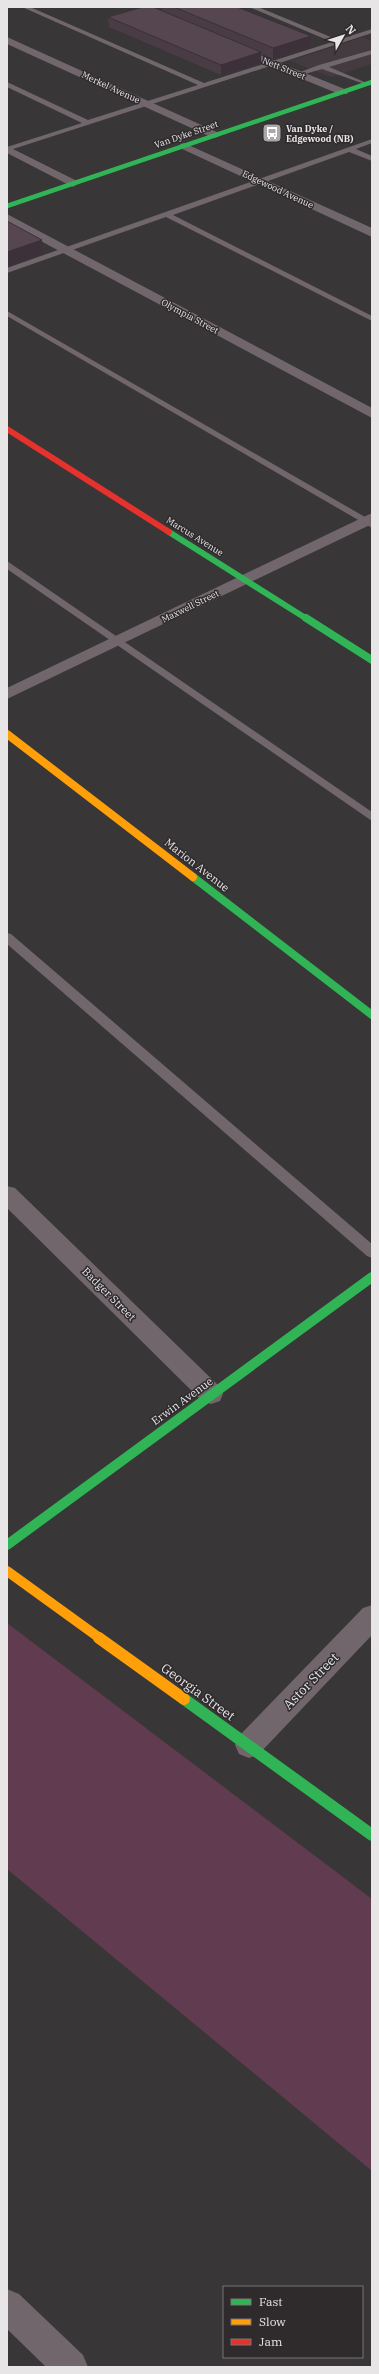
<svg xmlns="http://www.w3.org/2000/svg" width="379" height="2374" viewBox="0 0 379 2374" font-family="'IBM Plex Serif',serif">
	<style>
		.built { fill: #443b40 }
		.green { fill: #613b50 }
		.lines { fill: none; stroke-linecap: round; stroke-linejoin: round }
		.lane { fill: #70666c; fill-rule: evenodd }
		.street { fill: #70666c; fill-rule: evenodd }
		.fast-far4 { stroke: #30b455; stroke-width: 4.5 }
		.fast-far3 { stroke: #30b455; stroke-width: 6 }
		.fast-far2 { stroke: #30b455; stroke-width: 8 }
		.fast-far1 { stroke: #30b455; stroke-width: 10 }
		.fast { stroke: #30b455; stroke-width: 12 }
		.slow-far2 { stroke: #ff9f0a; stroke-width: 8 }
		.slow-far1 { stroke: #ff9f0a; stroke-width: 10 }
		.slow { stroke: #ff9f0a; stroke-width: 12 }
		.jam { stroke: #e5322d; stroke-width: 6 }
		.wall { fill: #493c45 }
		.shaded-wall { fill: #3c3138 }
		.building { fill: #554650; stroke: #3c3138 }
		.labels { text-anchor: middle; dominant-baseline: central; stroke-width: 3; stroke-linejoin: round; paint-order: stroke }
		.far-street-label { font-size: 9px; fill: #e8e5e7; stroke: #2f2b2d }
		.far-poi-label { font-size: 9px; font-weight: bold; fill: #e8e5e7; stroke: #2f2b2d; text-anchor: start }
		.street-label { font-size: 11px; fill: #e8e5e7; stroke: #2f2b2d }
		.near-street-label { font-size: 13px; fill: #e8e5e7; stroke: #2f2b2d }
	</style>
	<rect width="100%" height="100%" fill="#383637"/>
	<path class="built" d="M363,37L372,41V64L331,77L290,61Z"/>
	<path class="green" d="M7,1623L372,1899V2171L7,1869Z"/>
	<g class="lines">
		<path class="lane" d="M22,7H30L204,83L332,42L249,7H258L338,40L372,29V33L7,151V147L82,123L7,87V82L88,120L198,85Z
			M372,50V54L329,67L367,83V85L322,69L298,76L295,74L319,65Z
			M372,139V143L356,149L372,156V161L349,152L173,215L372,316V321L166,217L7,273V268Z
			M7,311L372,521V528L7,316Z
			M7,561L372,812V821L7,569Z
			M7,933L11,934L372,1244V1258L367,1256L7,944Z"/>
		<path class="street" d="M7,37L219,133L221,135L215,138L211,137L7,44Z
			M233,44L347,90L348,92L347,94H339L229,49V45Z
			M184,143L372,228V237L180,148V144Z
			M7,146L77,181L79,183L73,187L69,185L7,153Z
			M7,214L372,408V418L7,223Z
			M372,513V524L7,699V688Z
			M7,1186L15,1188L220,1387L223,1394L220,1401L211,1404L202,1401L7,1208Z
			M372,1605V1635L259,1754L249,1758L239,1754L235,1745L239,1736L363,1608Z
			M7,2289L19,2294L83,2355L88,2367H46L7,2329Z"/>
		<path class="fast-far4" d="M7,206L372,82"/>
		<path class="fast-far3" d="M169,532L307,619"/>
		<path class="fast-far2" d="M306,618L372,660
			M193,877L372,1015"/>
		<path class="fast-far1" d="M7,1545L372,1277"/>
		<path class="fast" d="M184,1699L372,1835"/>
		<path class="slow-far2" d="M7,734L193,877"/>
		<path class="slow-far1" d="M7,1571L101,1639"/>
		<path class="slow" d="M99,1638L184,1699"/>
		<path class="jam" d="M7,429L169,532"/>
	</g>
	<path class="wall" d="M162,7H237L311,36V47L273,59L261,54V63L221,75L109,27L108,17L162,11Z"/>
	<path class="shaded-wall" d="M311,36V47L273,59V48Z
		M261,52V63L221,75V65Z
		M42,240L43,254L7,266V252Z"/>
	<path class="building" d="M143,7H153L261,52L221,65L108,17Z
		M174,7H237L311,36L273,48Z
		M7,221L42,240L7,252Z"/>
	<defs>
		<g id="bus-square" transform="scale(1)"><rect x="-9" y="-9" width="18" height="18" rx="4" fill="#aaa8a9" stroke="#2f2b2d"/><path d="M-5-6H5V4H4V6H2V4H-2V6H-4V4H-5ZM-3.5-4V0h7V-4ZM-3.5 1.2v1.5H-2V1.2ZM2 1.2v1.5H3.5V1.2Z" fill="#fff"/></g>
	</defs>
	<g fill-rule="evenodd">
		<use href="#bus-square" x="272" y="133"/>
	</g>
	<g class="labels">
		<g class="far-street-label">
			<text transform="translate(284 68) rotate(22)">Nett Street</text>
			<text transform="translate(111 87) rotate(25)">Merkel Avenue</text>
			<text transform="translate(186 134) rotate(-19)">Van Dyke Street</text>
			<text transform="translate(278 189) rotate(25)">Edgewood Avenue</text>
			<text transform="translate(190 316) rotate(28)">Olympia Street</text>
			<text transform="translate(195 536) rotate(32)">Marcus Avenue</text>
			<text transform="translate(190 606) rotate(-26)">Maxwell Street</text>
		</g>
		<g class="far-poi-label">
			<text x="286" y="128">Van Dyke /<tspan x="286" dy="10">Edgewood (NB)</tspan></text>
		</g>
		<g class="street-label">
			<text transform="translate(197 865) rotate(38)">Marion Avenue</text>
			<text transform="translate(109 1294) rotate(45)">Badger Street</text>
			<text transform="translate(182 1401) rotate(-36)">Erwin Avenue</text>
		</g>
		<g class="near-street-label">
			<text transform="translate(311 1681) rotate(-46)">Astor Street</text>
			<text transform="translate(198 1692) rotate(36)">Georgia Street</text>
		</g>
	</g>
	<rect width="379" height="2374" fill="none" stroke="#e8e5e7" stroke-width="16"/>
	<rect x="223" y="2286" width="140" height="72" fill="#2f2b2d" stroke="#797577"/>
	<rect x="231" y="2299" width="20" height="6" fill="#30b455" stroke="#797577"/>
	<text x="259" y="2306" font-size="12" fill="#e8e5e7">Fast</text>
	<rect x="231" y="2319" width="20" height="6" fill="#ff9f0a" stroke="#797577"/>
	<text x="259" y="2326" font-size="12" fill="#e8e5e7">Slow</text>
	<rect x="231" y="2339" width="20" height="6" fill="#e5322d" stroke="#797577"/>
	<text x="259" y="2346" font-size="12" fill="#e8e5e7">Jam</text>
	<g transform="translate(343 36) rotate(51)" stroke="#2f2b2d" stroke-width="3" paint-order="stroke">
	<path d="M0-3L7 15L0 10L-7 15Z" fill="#e8e5e7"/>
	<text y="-6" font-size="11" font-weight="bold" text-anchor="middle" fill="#e8e5e7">N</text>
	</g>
</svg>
